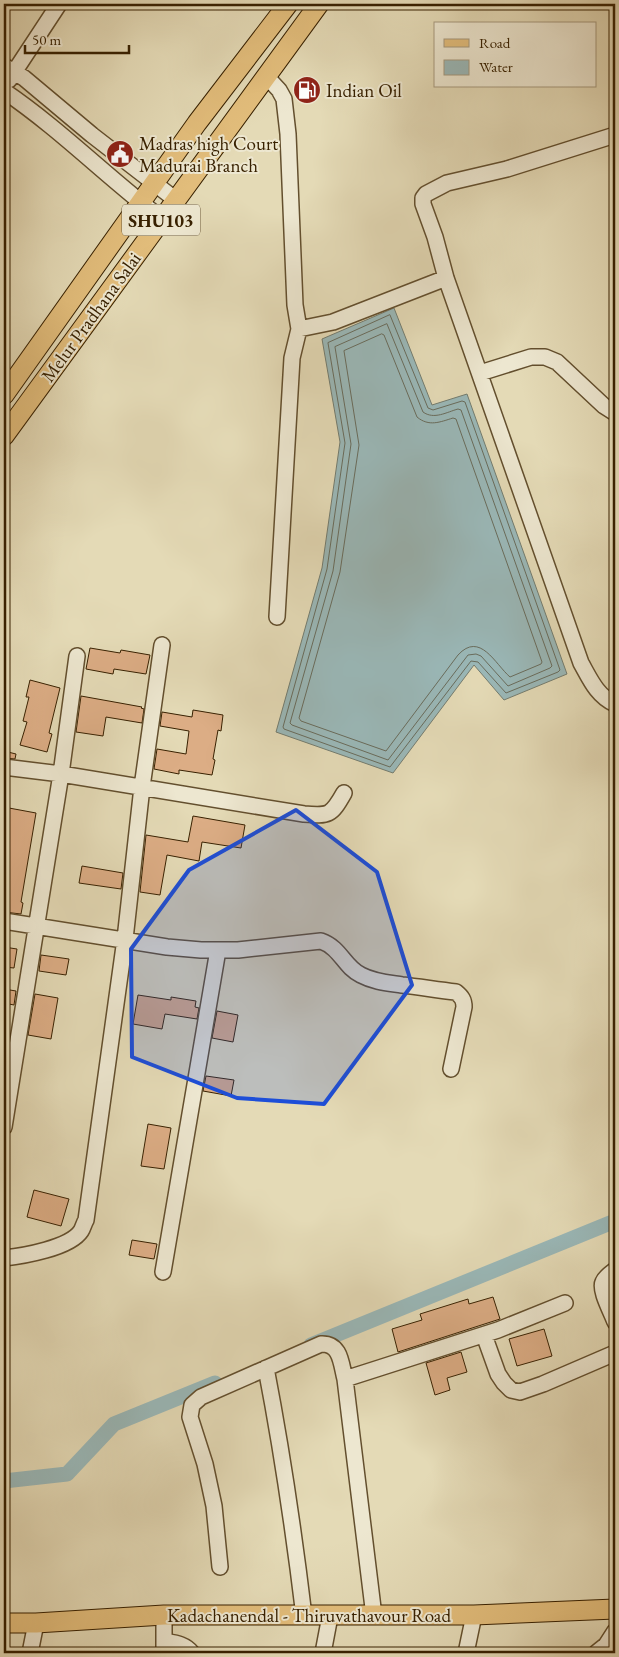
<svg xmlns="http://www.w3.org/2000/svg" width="619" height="1657" viewBox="0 0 619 1657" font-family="'EB Garamond',serif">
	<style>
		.water { fill: #9ab8b8; stroke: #737c6f }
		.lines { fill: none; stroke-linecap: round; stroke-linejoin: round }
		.shore { stroke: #696c5c; stroke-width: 1 }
		.canal { stroke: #9ab8b8; stroke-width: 15 }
		.building { fill: #dcad85; stroke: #382101 }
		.minor-casing { stroke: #634f2e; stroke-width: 18 }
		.major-casing { stroke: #382101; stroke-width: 21 }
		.minor { stroke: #ede7d0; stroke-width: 15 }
		.major { stroke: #e2bd7b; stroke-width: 19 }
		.marked { fill: #1d4ed8; fill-opacity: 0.2; stroke: #1d4ed8; stroke-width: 4; stroke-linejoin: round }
		.labels { text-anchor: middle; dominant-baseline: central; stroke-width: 4; stroke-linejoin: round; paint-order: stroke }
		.shield { fill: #ede7d0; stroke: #6e5c3f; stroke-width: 1 }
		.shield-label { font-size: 18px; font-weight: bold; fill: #382101 }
		.poi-label { font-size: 19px; fill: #382101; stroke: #ede7d0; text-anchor: start }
		.street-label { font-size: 19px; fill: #382101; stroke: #ede7d0 }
	</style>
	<rect width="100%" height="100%" fill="#e4dab6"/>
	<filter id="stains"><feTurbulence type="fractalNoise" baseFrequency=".004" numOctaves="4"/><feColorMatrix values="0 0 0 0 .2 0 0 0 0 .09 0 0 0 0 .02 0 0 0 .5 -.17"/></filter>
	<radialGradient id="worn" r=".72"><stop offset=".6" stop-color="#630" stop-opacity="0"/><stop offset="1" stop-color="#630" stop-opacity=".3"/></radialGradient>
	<path class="water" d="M394,308L432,405L467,394L567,674L504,700L474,665L393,773L276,732L322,568L340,442L322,339Z"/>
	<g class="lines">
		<path class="shore" d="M390,315L428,408L433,410L462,401L465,402L560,670L558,672L506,693L478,662L471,661L390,767L284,729L283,727L327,569L345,443L328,343Z
			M387,324L423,412C434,420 447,412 458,409L461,410L552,666L550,668L508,686L481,656L476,654L468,655L388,760L292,725L290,723L333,571L351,444L335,347Z
			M382,334L384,335L417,417C429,427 440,422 453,418L456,419L542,662L541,664L510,677C495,664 480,631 458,655L386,751L301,721L299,718L340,572L359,445L344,351Z"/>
		<path class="canal" d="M311,1345L615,1221
			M4,1481L67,1474L114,1424L215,1383"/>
	</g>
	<path class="building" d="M90,648L120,653L121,650L150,655L146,674L114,669L113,674L86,669Z
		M30,680L60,688L49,733L52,734L47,752L20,745L27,722L23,721L29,697H26Z
		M81,696L142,707L141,708L144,709L142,723L106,717L103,736L76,732Z
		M193,710L223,715L221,731L218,730L213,759L215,760L212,775L179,770V774L154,769L157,749L186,754L189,731L160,726L162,712L192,717Z
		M4,751L16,754L15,759L4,758Z
		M9,808L36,813L21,902L23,903L21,914L4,912V856L9,824H6Z
		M193,816L245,825L241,848L202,842L199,861L167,855L160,895L140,892L146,835L188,842Z
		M82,866L123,873L121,889L79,883Z
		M4,947L17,949L14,968L4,967Z
		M41,955L69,959L66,975L39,971Z
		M4,989L16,991L14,1005L4,1003Z
		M35,994L58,998L51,1039L28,1035Z
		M138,995L171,1000V997L196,1001L195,1007L199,1008L197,1019L165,1014L162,1029L133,1024Z
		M217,1011L238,1015L233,1042L212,1038Z
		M206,1076L234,1080L231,1096L203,1091Z
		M148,1124L171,1128L164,1169L141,1166Z
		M34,1190L69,1199L61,1226L27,1217Z
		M132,1240L157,1244L154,1259L129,1255Z
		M493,1297L500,1319L398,1352L392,1329L422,1320L420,1314L468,1299L469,1304Z
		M544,1329L552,1356L517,1366L509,1339Z
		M461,1352L467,1372L447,1378L450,1390L435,1395L426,1363Z"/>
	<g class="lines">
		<g class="minor-casing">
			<path id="minor" d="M4,66L24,78L92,135L176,200
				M266,76L279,90L284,99L288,134L295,305L299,329L333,322L446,278
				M9,80L59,4
				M4,91C60,129 108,178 162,219
				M615,135L507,169L447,183L426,194L423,198V204L435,237L446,278L581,663C590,679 597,696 615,704
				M480,373L531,357H545L557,362L604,406L615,413
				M277,617L292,358L299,329
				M4,767L61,774L304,814C329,816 331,816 344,793
				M4,921L167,947L201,950H238L321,941C341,948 344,967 361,975C374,982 389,983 402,985C420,987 438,990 456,992C462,997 464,1000 464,1007L451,1069
				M4,1127L61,774L77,656
				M4,1258C23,1256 70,1248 81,1231C83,1228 84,1223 86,1220L125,939L142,787L162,645
				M615,1270C611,1273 605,1277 603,1282C599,1290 612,1313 615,1322
				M163,1272L218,950
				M484,1335L498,1374L504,1383L511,1390L520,1392L543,1384L615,1353
				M266,1368C282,1451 294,1533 304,1616
				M345,1379L374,1616
				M220,1567L214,1506L205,1464L190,1417L192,1405L201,1397L321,1344C341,1343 341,1364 345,1379L498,1330L565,1303
				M164,1641C175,1643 185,1644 192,1653
				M30,1653L36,1623
				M164,1653V1615
				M323,1653L330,1616
				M466,1653L474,1615
				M596,1653L606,1645L615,1631"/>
		</g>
		<g class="major-casing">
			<path id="major" d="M4,395L197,123L288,4
				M4,436L319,4
				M4,1623H36L164,1615H474L615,1609"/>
		</g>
		<use href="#minor" class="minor"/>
		<use href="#major" class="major"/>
	</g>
	<path class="marked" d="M296,810L377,872L412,985L324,1104L237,1098L132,1057L131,949L189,870Z"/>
	<defs>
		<g id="fuel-disc" transform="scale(1.4375)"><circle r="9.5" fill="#8f2418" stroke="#ede7d0"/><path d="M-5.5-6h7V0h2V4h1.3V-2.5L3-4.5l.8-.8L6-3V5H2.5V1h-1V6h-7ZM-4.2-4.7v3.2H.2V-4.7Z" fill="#fff"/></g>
		<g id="civic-disc" transform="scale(1.4375)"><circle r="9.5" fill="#8f2418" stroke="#ede7d0"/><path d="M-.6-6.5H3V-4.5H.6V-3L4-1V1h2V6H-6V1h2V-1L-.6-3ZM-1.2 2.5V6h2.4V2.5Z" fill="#fff"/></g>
	</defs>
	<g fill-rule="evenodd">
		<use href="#fuel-disc" x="307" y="90"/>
		<use href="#civic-disc" x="120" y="154"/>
	</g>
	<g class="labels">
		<rect class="shield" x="122" y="204.5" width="78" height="31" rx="4"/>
		<g class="shield-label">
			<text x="161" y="220">SHU103</text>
		</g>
		<g class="poi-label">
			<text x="326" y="90">Indian Oil</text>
			<text x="139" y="143">Madras high Court<tspan x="139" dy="22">Madurai Branch</tspan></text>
		</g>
		<g class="street-label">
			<text transform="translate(91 317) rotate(-54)">Melur Pradhana Salai</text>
			<text x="309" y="1615">Kadachanendal - Thiruvathavour Road</text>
		</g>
	</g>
	<rect width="619" height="1657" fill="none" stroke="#e4dab6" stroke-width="20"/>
	<rect x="5" y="5" width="609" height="1647" fill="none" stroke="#382101" stroke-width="2.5"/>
	<rect x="10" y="10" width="599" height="1637" fill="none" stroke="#382101"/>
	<rect x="434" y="22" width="162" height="65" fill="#ede7d0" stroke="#a5987d"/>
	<rect x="444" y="39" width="25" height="8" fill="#e2bd7b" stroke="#a5987d"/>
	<text x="479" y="48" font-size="15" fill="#382101">Road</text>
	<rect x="444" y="60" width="25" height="15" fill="#9ab8b8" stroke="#a5987d"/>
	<text x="479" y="72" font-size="15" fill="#382101">Water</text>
	<path d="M25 45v8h104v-8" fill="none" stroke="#382101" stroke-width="2.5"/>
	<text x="32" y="45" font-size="15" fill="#382101" stroke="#ede7d0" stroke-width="4" paint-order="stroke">50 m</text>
	<rect width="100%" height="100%" filter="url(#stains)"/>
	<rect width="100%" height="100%" fill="url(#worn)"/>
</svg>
